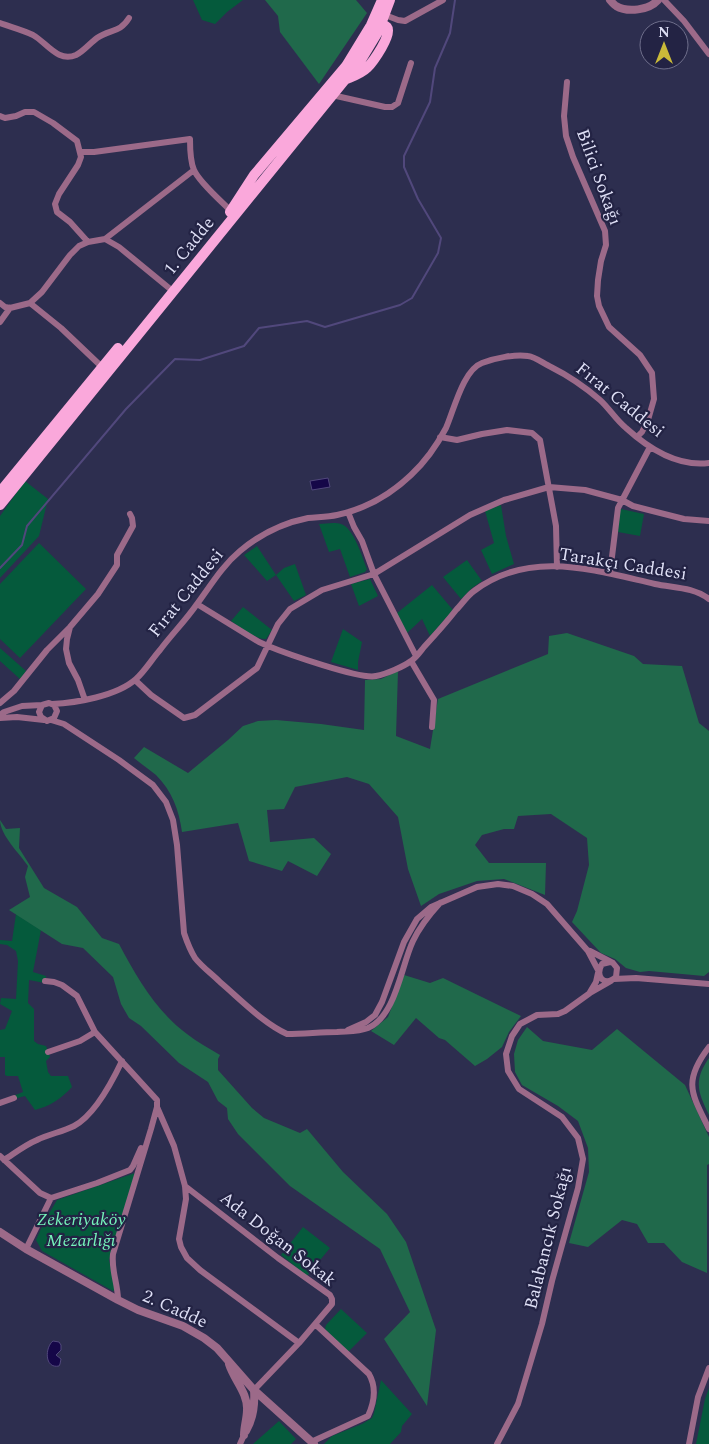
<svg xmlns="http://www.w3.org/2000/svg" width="709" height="1444" viewBox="0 0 709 1444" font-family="Spectral,serif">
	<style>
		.green { fill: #055a3c }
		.forest { fill: #20694b }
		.water { fill: #150748; stroke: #51487c }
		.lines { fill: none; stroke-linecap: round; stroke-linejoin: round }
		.stream { stroke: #51487c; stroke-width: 2 }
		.minor { stroke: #9c6a89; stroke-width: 6 }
		.tertiary { stroke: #9c6a89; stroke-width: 8 }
		.primary { stroke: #faa8db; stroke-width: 10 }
		.labels { text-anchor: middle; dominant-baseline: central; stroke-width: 4.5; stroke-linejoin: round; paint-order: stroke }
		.street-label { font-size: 18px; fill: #dedff5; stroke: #232344 }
		.park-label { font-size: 18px; font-style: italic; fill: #75f3ba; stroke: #232344 }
	</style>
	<rect width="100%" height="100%" fill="#2d2e4f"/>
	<path class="green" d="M193,0H243L227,12L215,24L202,20Z
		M25,481L48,499L39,536L0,578V516Z
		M501,505L506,536L514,564L492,574L481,550L494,543L485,511Z
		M621,509L644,514L640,536L618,532L620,511Z
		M333,523C336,523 339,523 341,524C354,528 362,557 367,569L365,572L350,577L340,549L329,552L319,524Z
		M39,543L86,589L20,658L0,639V584Z
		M257,546L276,575L284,568L295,564L306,595L294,601L276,575L267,581L244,555Z
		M467,560L482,581L472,588L461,599L443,577Z
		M370,579L378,596L359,606L351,584Z
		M432,585L453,610L430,636L422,619L406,634L397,613Z
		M243,607L272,630L266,639C256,640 239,626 231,621Z
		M343,629L362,642L358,662V670L331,662Z
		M0,648L26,671L20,679L0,661Z
		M16,914L41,930L33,972L46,976L45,983L29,980L28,1003L34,1009V1041L38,1044L46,1046L50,1057L46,1061L48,1072L51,1076H68L72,1087C61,1099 50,1106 35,1110L25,1096L14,1099L13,1096L23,1092L18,1076H7L5,1075V1057H0V1030L5,1029L12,1011L0,1004L1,998L16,999L18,961L16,951L7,945L0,944V940L12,941Z
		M135,1173L109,1260L116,1290L113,1291L42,1251L36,1240L44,1222L57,1200Z
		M303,1227L330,1248L307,1276L281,1255Z
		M341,1309L367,1333L348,1352L325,1329L326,1325Z
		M381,1380L412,1414L402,1426L401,1432L390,1444H324L332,1436L362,1424L372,1418L374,1413Z
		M709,1388V1444H696L705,1399Z
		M279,1421L296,1439L291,1444H253Z"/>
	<path class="forest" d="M265,0H356L367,13L319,84L280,32L278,16Z
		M567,633L634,656L643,664L682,666L699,723L709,731V972L704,976L649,971L640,972L626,968L615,959L601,953L572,922L577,911L589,865L587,838L551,814L518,816L514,829H504L482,835L475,845L489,863H546L545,895L504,879L477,881L439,894L421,906L408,869L398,817L369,784L347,777L295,787L284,809L267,810L270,842L314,838L331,854L317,876L288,861L282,871L249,861L238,823L182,832C179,810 172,791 156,775C149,769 141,764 134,758L144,747L188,773L228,740L243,726L258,721L276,720L321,724L364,730L365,680L381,679L398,671L396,736L430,749L438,699L548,654L549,636Z
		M0,820L6,829L20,828L19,848L44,888L77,907L102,938L119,944C137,978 156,1011 187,1034C197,1042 209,1048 220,1055L218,1059V1070L252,1108L264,1118L300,1133L307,1129L343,1172L387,1214L406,1242L436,1330L427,1406L384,1339L410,1312L380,1249L290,1186L238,1134L228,1119L227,1108L218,1101L208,1082L179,1063L141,1026L129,1018L121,1004L113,977L83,948L62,944L9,910L30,897L25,877L28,866C20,854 0,835 0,820Z
		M404,975L430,983L443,978L521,1016L509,1032L502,1047L487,1059L475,1066L445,1040L439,1038L416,1018L394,1045L371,1031L388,1017Z
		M527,1027L543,1041L592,1050L617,1029L685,1085L709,1137V1164L707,1165V1273L682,1262L664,1243H648L637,1224L622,1220L588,1247L569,1243L589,1172L588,1148L578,1121L558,1106L522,1085L515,1072L514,1054L518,1040Z
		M709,1058V1115C698,1092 693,1081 709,1058Z"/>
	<path class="water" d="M328,478L330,487L312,490L310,481Z
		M53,1341L59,1342L61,1345V1350L56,1355L61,1359L60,1364L59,1366C44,1369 45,1347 53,1341Z"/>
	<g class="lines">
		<path class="stream" d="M0,568L22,545L27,526L126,409L175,359L200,360L244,346L259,328L307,321L325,327L400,305L412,298L438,253L441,238L418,199L404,167V156L430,102L435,68L450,33L455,0"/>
		<path class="minor" d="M664,0L684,21L709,54
			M385,15L398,20L405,21L443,0
			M0,23C11,27 23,30 33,35C47,43 58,63 76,55C84,51 90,43 97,38C110,29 120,33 129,18
			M567,82L564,116L566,136L573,157L605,231L606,245L601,261L598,280L597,296L599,306L609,327L640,355L652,373L654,399L648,420L642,432L637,437
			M332,95L385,107H392L398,103L411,63
			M0,116L5,118L16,116L25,112H34L53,123L77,141L81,157L78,165L59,194L55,204L57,212L70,222L88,242
			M81,152H94L190,139C190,148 190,161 194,170C199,182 221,201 231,211
			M105,239L119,247L169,288
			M0,303L5,307L10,308
			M30,303L61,328L102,367
			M10,308L30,303L42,292L70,255L79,246L88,242L105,239L194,170
			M0,322L10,308
			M440,437L457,440L482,434L507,430L532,433L540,440L556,526L557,567
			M348,512L354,527L362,541L374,574L416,656
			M610,573L618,508L650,447
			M197,604L259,642L268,646C285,653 361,680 376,676C386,674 403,667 411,661C416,658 420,652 424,647C435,635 446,623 456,610C462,604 467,596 474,591C530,549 593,570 655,584C674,588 693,587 709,599
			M411,661L434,700L432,727
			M135,680L151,695L184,718L195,715L257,668L278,624L290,609L322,590L374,574L470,515L504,500L549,487L585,490L622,500L633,506L684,519L709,521
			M85,700L78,680L69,663L66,649L67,639L70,627L98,594L117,565V555L133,526L132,518L130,514
			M0,703L14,691L47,650L70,627
			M52,704C76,703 117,696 136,679C145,671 152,659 160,650C172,634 186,620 197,604C211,585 222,566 240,551C259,535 283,523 308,518C317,517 328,517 337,515C365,509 390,495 411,475C425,462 437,445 446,428C454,410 463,370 482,363C495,358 515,354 528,356C536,357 544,364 551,367C569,376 585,387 600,400C609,408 616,420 626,428C648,448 678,467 709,463
			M0,715L4,712L22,706L42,705L49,703L54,705L57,711L54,718L47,721L41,717L39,712L42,705
			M0,718L17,717L44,720
			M51,720L64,724L119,760L153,785L166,802L173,820L177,845L184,933C187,942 190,950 195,958C202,967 212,974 220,982C240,999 263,1023 287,1034C304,1034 321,1032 337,1032C347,1031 358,1032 368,1028C396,1016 401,966 413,941C420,926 429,915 440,903
			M590,951L613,963L617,968L616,977C605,987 594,977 602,964L610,962
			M614,979L636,978L709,984
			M45,981L54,982L62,985L77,996L95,1032L157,1100V1107L151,1129L113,1254C111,1270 118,1284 118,1300
			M590,992L596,982L598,973
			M348,1030L366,1022L375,1015L382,1002L404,942L417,919L431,907L477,887L498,884L513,886L532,894L547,904L588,951L598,970
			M709,1047C682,1082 692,1094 709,1129
			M48,1052L80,1041L95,1032
			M0,1103L14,1098
			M157,1107L174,1146L185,1186L186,1199L179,1239L181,1247L187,1258L200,1270L299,1343
			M0,1156L40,1193L51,1198
			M4,1160C15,1153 25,1145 37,1140C49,1134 62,1132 74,1126C95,1115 112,1082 122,1061
			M185,1186L278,1258L330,1295L332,1299V1304L299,1343L254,1390
			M26,1249L51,1198L97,1183L130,1170L133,1166L141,1148
			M311,1442L368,1416C374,1403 377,1388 369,1374L315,1324
			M240,1444L244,1435
			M497,1444L518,1404L542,1324L552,1281L578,1188L583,1159L578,1138L562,1117L519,1089L508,1071L506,1054L512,1036L520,1024L537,1015L558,1014L565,1011L590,993L611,981
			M689,1444L698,1397L709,1368"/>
		<path class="tertiary" d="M610,0C610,0 615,6 616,6C628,13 649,10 658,0
			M0,1232L26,1249L118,1300L138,1310L183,1326L204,1338L217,1348L254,1390L314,1444
			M229,1364C234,1380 248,1393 247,1410C247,1418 244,1427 244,1435
			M246,1431C253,1419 255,1404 254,1390"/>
		<path class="primary" d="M347,79C354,76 362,73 367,68C373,62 393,34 387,27C384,24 379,24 376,24
			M230,212L254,175L346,66L371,25L382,0
			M0,492L118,348
			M0,505L361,60L378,32L390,0"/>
	</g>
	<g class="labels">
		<g class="street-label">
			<text transform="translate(599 177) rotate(70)">Bilici Sokağı</text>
			<text transform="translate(189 246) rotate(-51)">1. Cadde</text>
			<text transform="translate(620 400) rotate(39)">Fırat Caddesi</text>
			<text transform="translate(623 564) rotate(9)">Tarakçı Caddesi</text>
			<text transform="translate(186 593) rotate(-51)">Fırat Caddesi</text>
			<text transform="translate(548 1238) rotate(-76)">Balabancık Sokağı</text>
			<text transform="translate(278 1239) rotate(38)">Ada Doğan Sokak</text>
			<text transform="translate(175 1309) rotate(24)">2. Cadde</text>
		</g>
		<g class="park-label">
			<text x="81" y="1219">Zekeriyaköy<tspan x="81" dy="21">Mezarlığı</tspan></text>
		</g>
	</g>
	<g transform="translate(664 45)"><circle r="24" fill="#232344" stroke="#6e6e8b"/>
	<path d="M0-4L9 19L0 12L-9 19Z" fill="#caba39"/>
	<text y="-8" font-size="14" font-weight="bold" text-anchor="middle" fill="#dedff5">N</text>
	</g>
</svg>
